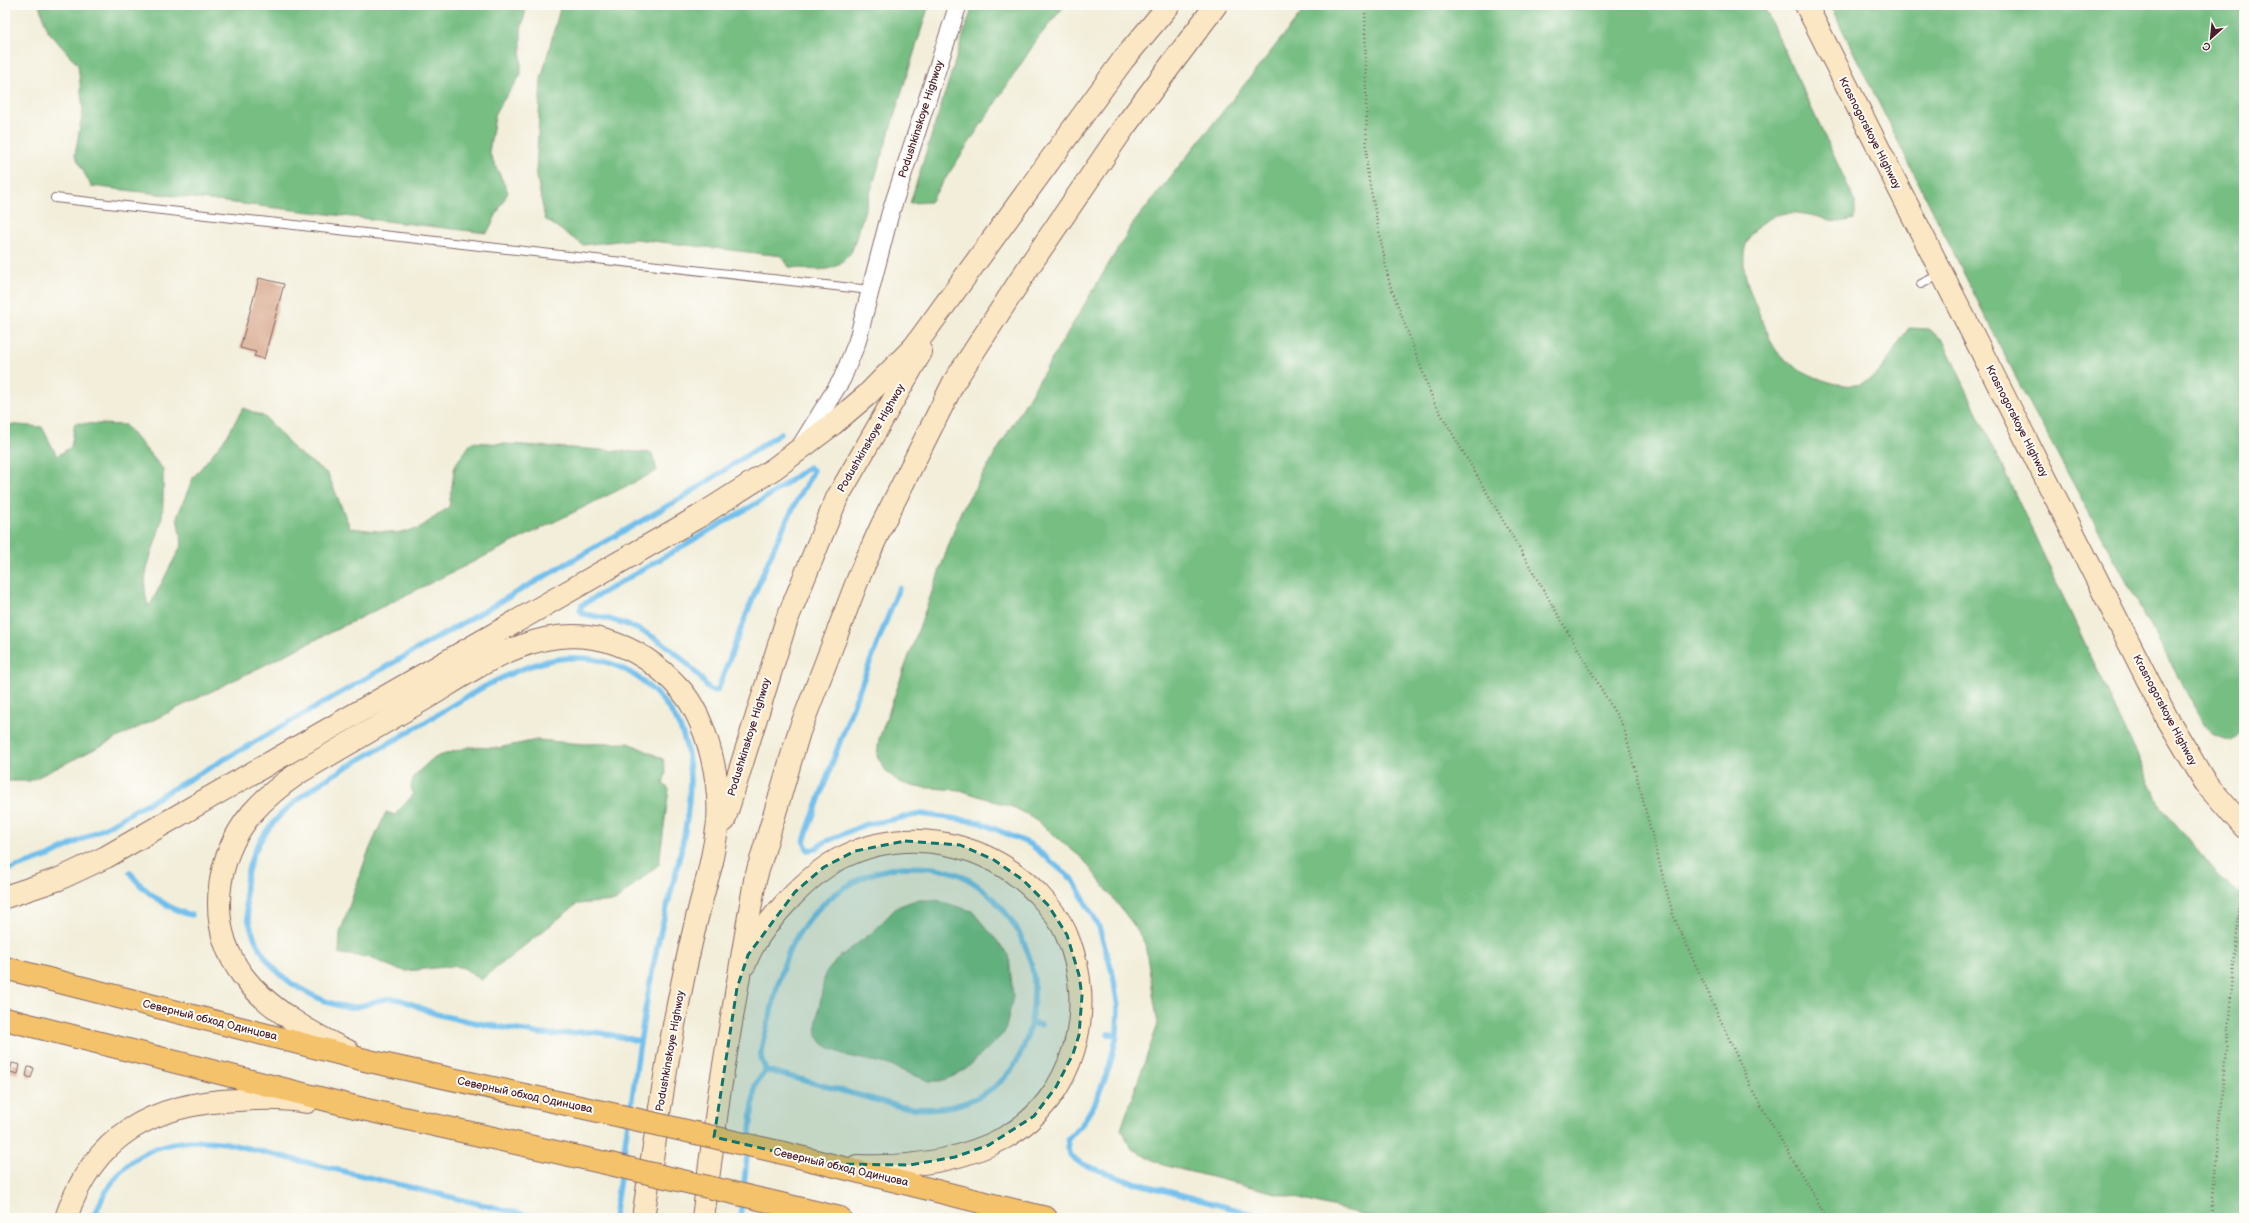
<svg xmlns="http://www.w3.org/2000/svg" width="2249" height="1223" viewBox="0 0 2249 1223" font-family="'Balsamiq Sans',sans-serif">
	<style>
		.forest { fill: #77be83; stroke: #606e57 }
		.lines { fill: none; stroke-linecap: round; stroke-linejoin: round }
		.stream { stroke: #71bfec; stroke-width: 5.5 }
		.building { fill: #d9ab91 }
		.service-casing { stroke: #856768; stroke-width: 10 }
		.minor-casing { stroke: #856768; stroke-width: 19 }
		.secondary-casing { stroke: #856768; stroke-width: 24 }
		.trunk-casing { stroke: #856768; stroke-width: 24 }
		.path { stroke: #856768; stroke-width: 2.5; stroke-dasharray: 1 3; stroke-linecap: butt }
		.service { stroke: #fff; stroke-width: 8 }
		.minor { stroke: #fff; stroke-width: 17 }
		.secondary { stroke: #fbe7c3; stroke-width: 22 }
		.trunk { stroke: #f4c26a; stroke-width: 22 }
		.trunk-bridge-casing { stroke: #856768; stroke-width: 24; stroke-linecap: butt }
		.trunk-bridge { stroke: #f4c26a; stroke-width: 22 }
		.marked { fill: #0f766e; fill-opacity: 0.2; stroke: #0f766e; stroke-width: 3; stroke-dasharray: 8 5; stroke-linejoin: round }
		.labels { text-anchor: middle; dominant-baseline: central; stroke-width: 4; stroke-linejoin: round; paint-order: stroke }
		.street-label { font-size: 11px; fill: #4a1f2b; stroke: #fdfcf7 }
	</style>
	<rect width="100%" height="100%" fill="#fdfcf7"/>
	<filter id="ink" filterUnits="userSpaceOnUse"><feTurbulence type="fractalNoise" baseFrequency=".025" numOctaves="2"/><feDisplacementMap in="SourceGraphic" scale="8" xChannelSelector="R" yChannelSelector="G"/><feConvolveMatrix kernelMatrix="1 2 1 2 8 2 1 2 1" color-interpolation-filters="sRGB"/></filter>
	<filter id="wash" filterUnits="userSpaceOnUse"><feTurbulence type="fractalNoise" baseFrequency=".012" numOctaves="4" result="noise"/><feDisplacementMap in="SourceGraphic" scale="16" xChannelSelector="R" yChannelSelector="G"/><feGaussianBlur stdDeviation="0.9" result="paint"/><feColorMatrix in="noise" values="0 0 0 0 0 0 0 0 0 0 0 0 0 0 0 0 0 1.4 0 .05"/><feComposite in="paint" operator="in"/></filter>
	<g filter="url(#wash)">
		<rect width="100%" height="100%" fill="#f2eeda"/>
		<path class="forest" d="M39,5H527L521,30V75L496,111L489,152L508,192L487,233L91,186L75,155L83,110L78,65L48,31Z
			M561,5H929L852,251C833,277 817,269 789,267L782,256L635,239L583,245L545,219L536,172L541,79Z
			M973,5H1065L1038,38L930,202L910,203Z
			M1308,5H1763L1855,201V219C1849,220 1842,222 1837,222C1831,222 1825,219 1819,217C1800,213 1785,209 1767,220C1727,244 1748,288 1762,320C1767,329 1770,342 1776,350C1790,369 1840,393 1863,383C1884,374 1895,346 1909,328L1928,329L1943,340L2161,806L2219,877L2244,896V1218H1376L1163,1165L1131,1148L1121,1129L1158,1024L1145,944L1136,928L1083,859L1032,817L1015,808L960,790L916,787L899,782L886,771L877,756L879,739L961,511L1132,225Z
			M1830,5H2244V729L2231,742L2214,736L2202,721L2016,378Z
			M243,408L265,417L296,451L328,474L350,528L395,533L418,529L449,507L455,465L472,442L652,453L657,471L30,781H5V424L42,427L57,456L71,447L75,423L125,425L163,469C163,486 164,506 161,522C155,550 137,578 149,607L182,544L177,517L193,478L227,436Z
			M537,740L584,744L629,743L663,759L666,774L663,783L669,789L659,864L615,901L577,904L481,980L464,968L454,966L407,971L397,969L368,957L339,954L340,933L367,855L386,812L395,815L413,795L411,786L414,776L431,760L439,756L469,747L498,748Z
			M916,900H936L972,911L1009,955L1013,997L1005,1032L966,1069L948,1079L939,1081H929L886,1064L848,1056L831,1049L823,1044L817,1036L816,1026L825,974L838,958L873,932L897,907Z"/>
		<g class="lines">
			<path class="stream" d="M809,467L813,470L812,474C772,541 746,616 718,689L715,691L710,690C675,644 639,622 583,614L580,610L582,605L767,497Z
				M899,588L853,706L807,832L804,842L808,850L815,849L825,842L864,825L921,814L979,822L1030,844L1073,880L1099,927L1113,975L1118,1007L1117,1035L1109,1068L1095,1103L1082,1124L1069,1138L1067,1148L1070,1155L1080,1163L1125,1180L1268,1218
				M902,867C922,867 943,867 962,876C992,891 1019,924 1029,956C1042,993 1030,1057 999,1083C971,1107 937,1112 902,1107L766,1070C764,1065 761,1060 761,1055C760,1045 769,1022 771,1011C777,989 781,967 791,947C813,904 855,872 902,867Z
				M5,871L49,856L106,827L685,496L781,433
				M130,872C140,889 172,912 192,915
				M1031,1023L1041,1025
				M1108,1034L1117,1035
				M630,1114C637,1060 645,1005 656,952C669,888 705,798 683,735C676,715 662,698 646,684C567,618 478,692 407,733C338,774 227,817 248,917C254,947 274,975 301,989C315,997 339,1009 355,1007C368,1006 382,996 396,999C410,1001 422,1010 436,1014C470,1023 507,1028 541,1034C558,1036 574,1031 591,1032C607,1033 624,1038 640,1041
				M749,1140L755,1085L766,1070
				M622,1163L628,1122
				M743,1192L748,1148
				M94,1218C116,1154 163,1134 226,1143L538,1218
				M614,1218L621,1172
				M740,1218L742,1200"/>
		</g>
		<g id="blocks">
			<path class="building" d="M259,278L284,284L264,359L254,356L256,352L240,348Z
				M12,1063L20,1065L18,1074L10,1072Z
				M28,1067L34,1068L31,1078L26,1076Z"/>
		</g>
	</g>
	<g filter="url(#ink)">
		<use href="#blocks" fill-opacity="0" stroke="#856768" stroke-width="1"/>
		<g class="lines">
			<g class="service-casing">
				<path id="service" d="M55,198L870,290
					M1921,284L1941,274"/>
			</g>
			<g class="minor-casing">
				<path id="minor" d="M801,445L842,379L857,342L890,214L958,5"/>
			</g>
			<g class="secondary-casing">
				<path id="secondary" d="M1806,5L2167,718L2205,782L2244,827
					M724,821L786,622L837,498L921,352
					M5,897L59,879L106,857L698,517L775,468L833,424L867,395L914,347L1123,60L1169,5
					M745,964C757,928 809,873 843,857C909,825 987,842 1038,894C1049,906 1061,920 1067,936C1098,1008 1075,1099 1004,1138C959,1162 907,1168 857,1166
					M348,1051C313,1035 266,1007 243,976C206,927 214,859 252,813C266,797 282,784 300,772C342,747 385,722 428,697C456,680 485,660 516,648C579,622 637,640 681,690C707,720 721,781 718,821C716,839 712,858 708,876
					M66,1218C93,1135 154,1103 238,1100C261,1098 284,1098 307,1102
					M643,1218C661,1099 678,978 712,862
					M703,1218L719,1095L755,880L799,732L860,574L881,527L954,382L1030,265L1125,126L1216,5"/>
			</g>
			<g class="trunk-casing">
				<path id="trunk" d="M5,968L369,1061L621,1116
					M5,1019L367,1110L610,1164
					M779,1152L1046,1218
					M768,1201L840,1218"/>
			</g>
			<path class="path" d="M1365,5L1367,170L1389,282L1434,402L1624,728L1673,915L1754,1094L1827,1218
				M2210,1218L2244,860"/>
			<use href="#service" class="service"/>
			<use href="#minor" class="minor"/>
			<use href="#secondary" class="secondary"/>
			<use href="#trunk" class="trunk"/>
			<g class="trunk-bridge-casing">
				<path id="trunk-bridge" d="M621,1116L779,1152
					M610,1164L768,1201"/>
			</g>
			<use href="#trunk-bridge" class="trunk-bridge"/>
		</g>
	</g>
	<path class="marked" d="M905,841L960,845L994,860L1023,880L1048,905L1067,935L1079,975L1082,996L1079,1035L1073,1054L1056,1087L1034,1116L989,1145L955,1157L910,1165L829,1164L714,1137L737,988L748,955L795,892L824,867L855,851Z"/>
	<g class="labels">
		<g class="street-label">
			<text transform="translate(921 119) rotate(-72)">Podushkinskoye Highway</text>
			<text transform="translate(1870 133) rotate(63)">Krasnogorskoye Highway</text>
			<text transform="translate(2017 421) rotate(63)">Krasnogorskoye Highway</text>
			<text transform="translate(871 438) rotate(-60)">Podushkinskoye Highway</text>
			<text transform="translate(2165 710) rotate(62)">Krasnogorskoye Highway</text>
			<text transform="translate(749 737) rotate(-73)">Podushkinskoye Highway</text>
			<text transform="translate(210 1020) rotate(14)">Северный обход Одинцова</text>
			<text transform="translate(670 1051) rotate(-80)">Podushkinskoye Highway</text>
			<text transform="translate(525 1095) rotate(12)">Северный обход Одинцова</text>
			<text transform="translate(841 1167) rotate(13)">Северный обход Одинцова</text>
		</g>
	</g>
	<rect width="2249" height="1223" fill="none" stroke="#fdfcf7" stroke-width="20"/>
	<g transform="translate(2211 38) rotate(207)" stroke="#fdfcf7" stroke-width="3" paint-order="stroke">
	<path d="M0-3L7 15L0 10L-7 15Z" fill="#4a1f2b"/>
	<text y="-6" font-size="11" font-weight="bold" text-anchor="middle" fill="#4a1f2b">С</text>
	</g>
</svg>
